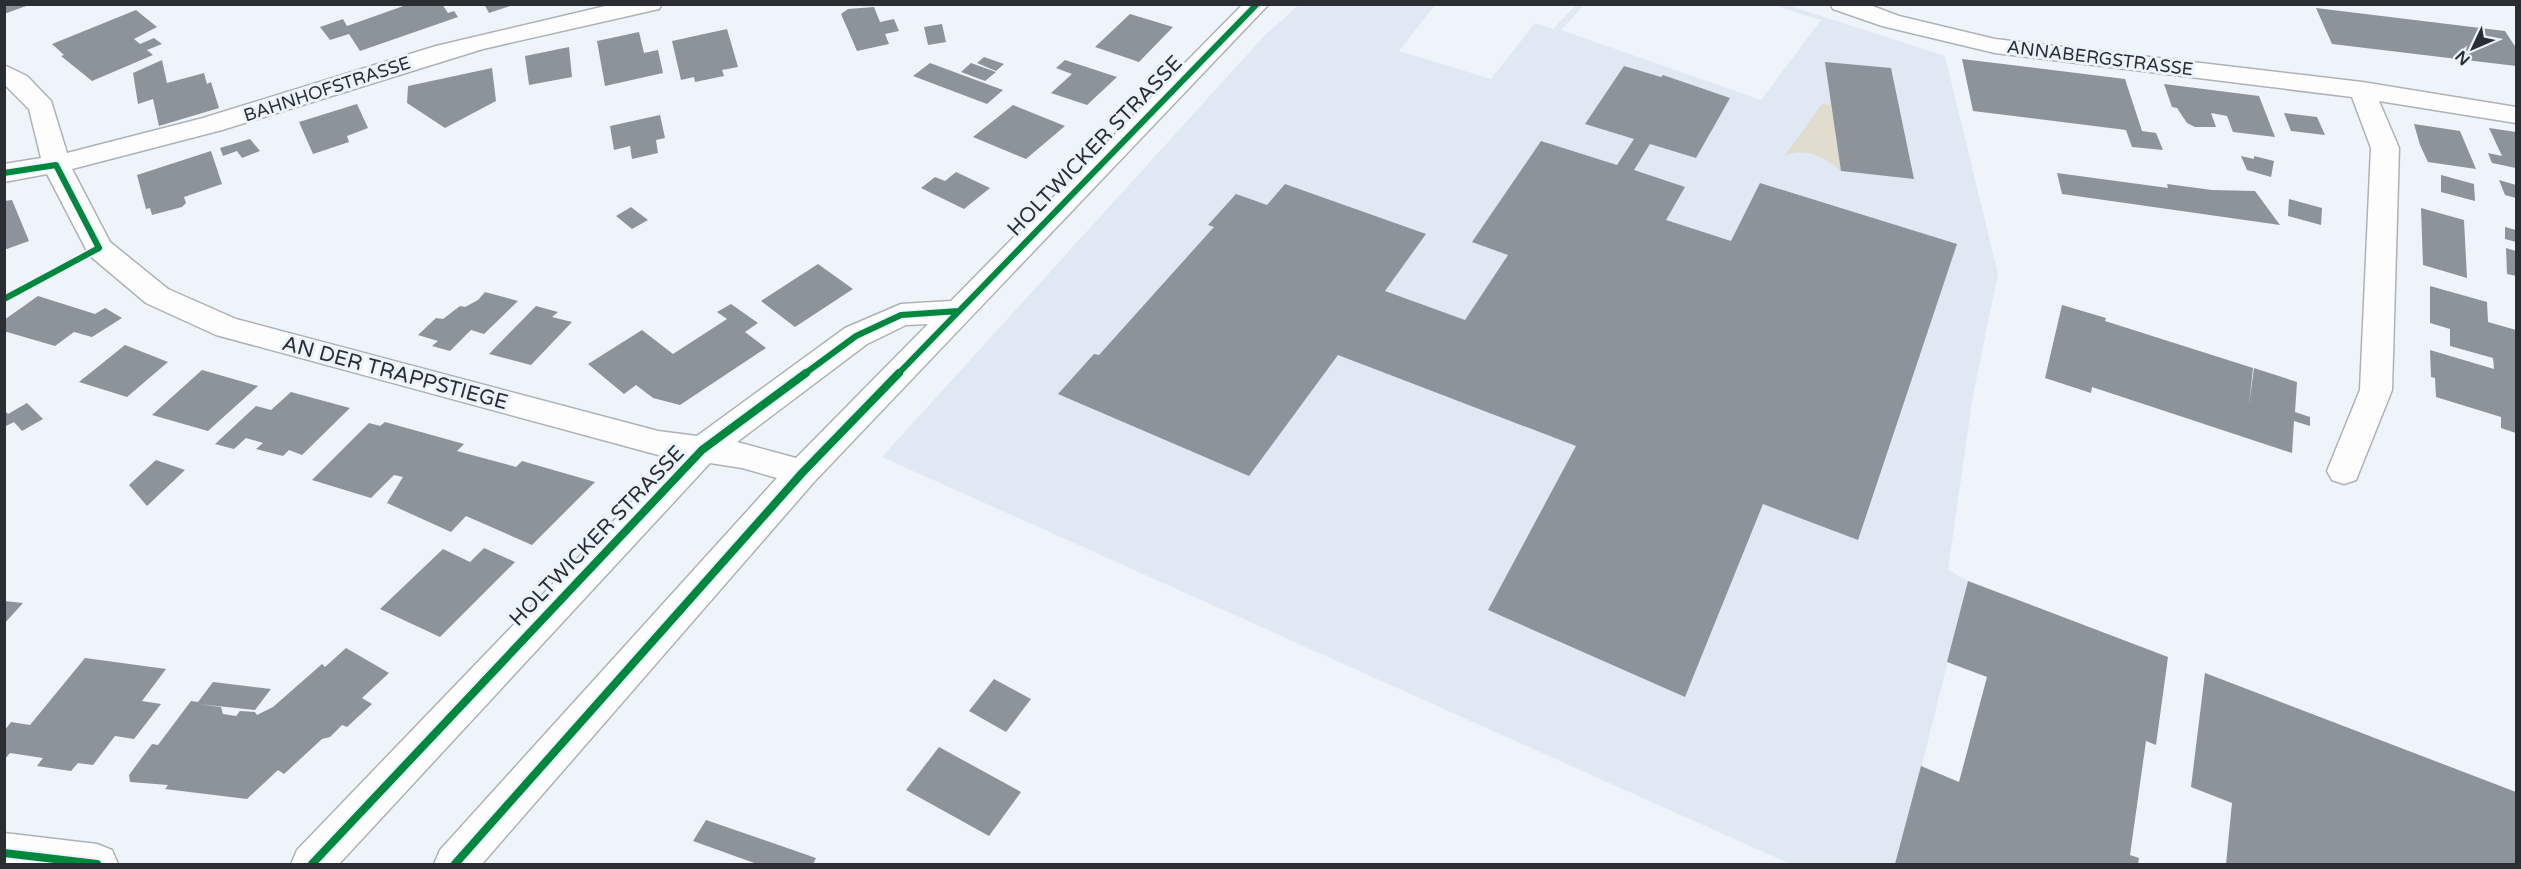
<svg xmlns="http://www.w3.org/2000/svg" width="2521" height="869" viewBox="0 0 2521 869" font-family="'Varela Round',sans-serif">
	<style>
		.built { fill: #dfe8f3 }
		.green { fill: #e0dcce }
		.building { fill: #8d939a }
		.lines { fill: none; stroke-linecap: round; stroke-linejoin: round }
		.street-casing { stroke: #aeb2b7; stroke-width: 3 }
		.street { fill: #fdfdfe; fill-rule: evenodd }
		.cycleway-far1-casing { stroke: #ebf4fe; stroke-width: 9 }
		.cycleway-casing { stroke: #ebf4fe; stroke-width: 12 }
		.cycleway-far1 { stroke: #00873e; stroke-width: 6 }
		.cycleway { stroke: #00873e; stroke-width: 8 }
		.labels { text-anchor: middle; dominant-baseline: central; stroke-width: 6; stroke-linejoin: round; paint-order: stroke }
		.far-street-label { font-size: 18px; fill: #2a2e33; stroke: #ebf4fe }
		.street-label { font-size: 21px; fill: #2a2e33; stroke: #ebf4fe }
	</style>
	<rect width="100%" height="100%" fill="#eff4fa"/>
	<path class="built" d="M1299,5H1435L1399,51L1491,79L1535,23L1553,29L1576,5H1584L1561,30L1761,100L1821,20L1773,5H1787L1945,56L1998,274L1973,395L1948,570L1968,581L1897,864H1790L882,457L1266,34Z"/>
	<path class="green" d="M1822,104L1831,105L1841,171C1826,158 1803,145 1784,157Z"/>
	<path class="building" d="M4,4H29V5L4,14Z
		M409,4H442L448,13L454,11L458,17L360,51L349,34L330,40L320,27L343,19L347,26Z
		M484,4H513V5L489,13Z
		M874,7L880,22L894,19L899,31L885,34L889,44L857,51L841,14L848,9Z
		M2316,8L2505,31L2516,48V66L2332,44Z
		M136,10L157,27L134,39L140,44L154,38L162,44L147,50L153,55L92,81L61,56L64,55L52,44Z
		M1130,14L1173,27L1139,62L1095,47Z
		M942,24L946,42L928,45L924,27Z
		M727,29L738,67L722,70L724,76L695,82L694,77L681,80L672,41Z
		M639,32L644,53L658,50L663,73L605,86L597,41Z
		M569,47L572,77L529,85L525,56Z
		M984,57L1004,64L996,71L977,63Z
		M1962,59L2125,79L2142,131L2156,133L2163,150L2132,147L2126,130L1973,111Z
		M162,60L167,83L204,73L207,84L211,82L219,108L159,126L153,99L138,104L133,73Z
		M1065,60L1117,77L1087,105L1051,93L1072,74L1056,68Z
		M1825,62L1891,68L1914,179L1841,171Z
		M930,63L1003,90L987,104L913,76Z
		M971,63L996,72L985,81L961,72Z
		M1624,66L1661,77L1663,75L1730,98L1696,158L1650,144L1634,170L1685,187L1666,220L1731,241L1760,183L1957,244L1858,540L1763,504L1685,697L1488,610L1576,446L1338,355L1249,476L1058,394L1094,354L1099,355L1214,227L1208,225L1236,194L1267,205L1285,184L1426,234L1385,291L1465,320L1508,255L1472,242L1541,141L1617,165L1634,139L1585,124Z
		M492,68L496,101L445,128L407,103L408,86Z
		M2164,84L2259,96L2275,137L2233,132L2227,116L2211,113L2216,127H2195L2187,123L2177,108L2172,107Z
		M357,104L368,128L347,136L349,142L313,154L299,122Z
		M1013,105L1065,126L1026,159L973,137Z
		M2284,113L2317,117L2325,135L2291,131Z
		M660,115L665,138L656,140L658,153L632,159L630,146L614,150L610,126Z
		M2414,124L2460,131L2476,169L2428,162L2420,145Z
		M2489,128L2516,132V168L2492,163L2488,153L2502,156Z
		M250,139L260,151L242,158L237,151L223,156L220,148Z
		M211,151L222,184L184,197L186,203L182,207L152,215L150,208L146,209L137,175Z
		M2241,156L2254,159V156L2274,161L2271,177L2247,170Z
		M956,172L990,188L964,209L921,188L935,177L945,181Z
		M2057,173L2168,188L2167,184L2212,190L2255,191L2280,225L2062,194Z
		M2441,175L2474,184L2475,201L2441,192Z
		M2499,180L2516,185V198L2505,195Z
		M2289,199L2322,208L2321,225L2288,216Z
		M12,200L29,241L4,250V201Z
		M631,207L648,220L632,229L616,216Z
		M2421,208L2464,220L2467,278L2423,265Z
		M2505,227L2516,230V242L2505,239Z
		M2506,248L2516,251V276L2507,274Z
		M818,264L853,289L795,327L761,301Z
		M2430,286L2487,302L2488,322L2516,330V433L2501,428V417L2436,397L2435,378L2431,377L2430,350L2494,369L2493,358L2450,346V329L2430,323Z
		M485,292L518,301L484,334L471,330L450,351L432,346L438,341L418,335L436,318L443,319L460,306L465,307L478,300Z
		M38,296L95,314L105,308L122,318L92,337L74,332L55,346L7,332L4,334V320Z
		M731,304L758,323L745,332L766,348L680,405L653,398L636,385L624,394L588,364L642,330L673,354L727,319L717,312Z
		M2062,305L2106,318L2105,321L2253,368L2249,405L2254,368L2297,382L2295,412L2310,417V426L2294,421L2292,453L2092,387L2091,393L2045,378Z
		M536,306L558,312L552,317L572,322L531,365L489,354Z
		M125,345L168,362L127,397L79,382Z
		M202,370L258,386L208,431L152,415Z
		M291,392L350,408L302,455L289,450L283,456L256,449L263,443L246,438L234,449L215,444L256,406L271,410Z
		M27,403L43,419L22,431L14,422L4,427V410L8,414Z
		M385,422L464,444L457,451L516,467L522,461L595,482L532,545L466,516L451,532L387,503L403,477L394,475L371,498L312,480L369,423L380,426Z
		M156,460L185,470L147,506L129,485Z
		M484,548L515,562L440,637L380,609L443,549L470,562Z
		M1968,581L2168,657L2156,745L2146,741L2130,855L2139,858L2138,864H1895L1921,766L1959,782L1987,677L1947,662Z
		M4,601L23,603L4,624Z
		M346,648L389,673L362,698L372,704L347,727L342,725L330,737L322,739L284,774L278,770L247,799L165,789L168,785L130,782L129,775L152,744L158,745L191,701L198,702L213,682L271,689L255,710L198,704L221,707L223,714L236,716L240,711L255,712L257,715L273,707L322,664L325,667Z
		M85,658L166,669L142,701L161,704L134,739L115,736L93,765L78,763L71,771L37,766L43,758L10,753L4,760V731L11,722L30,725Z
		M2205,673L2516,792V864H2226L2232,803L2191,787Z
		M994,679L1031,699L1006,732L969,711Z
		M939,747L1021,792L989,836L906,790Z
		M706,820L816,858L813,864H757L693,841Z"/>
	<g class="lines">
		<g class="street-casing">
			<path id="street" d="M614,4H662L659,9L483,49L222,130L72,169L110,242L168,289L236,319L658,431L697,436L845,328L901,304L951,301L1243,4H1269L814,482L482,864H434L440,850L777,478L742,468L710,463L339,864H291L297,850L673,459L216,335L146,303L89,255L47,174L4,182V164L41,158L29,109L4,84V65L27,76L51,101L67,153L203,118L436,46ZM928,324L796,458L737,442L867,344L906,325Z
				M1830,4H1867L1899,16L1995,39L2362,82L2516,107V123L2379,101L2399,148L2392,390L2356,480L2344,484L2332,480L2327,471L2360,390L2371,148L2352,97L1995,53L1882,26L1833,9Z
				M4,833L97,844L112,850L118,864H4Z"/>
		</g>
		<use href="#street" class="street"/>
		<g class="cycleway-far1-casing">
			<path id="cycleway-far1" d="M4,173L56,165L99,248L4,299
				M803,375L856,336L901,315L959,311
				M897,375L1257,4"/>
		</g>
		<g class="cycleway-casing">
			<path id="cycleway" d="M4,853L97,864
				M312,864L702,450L806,373
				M455,864L802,473L899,373"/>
		</g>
		<use href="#cycleway-far1" class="cycleway-far1"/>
		<use href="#cycleway" class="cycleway"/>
	</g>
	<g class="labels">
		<g class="far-street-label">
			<text transform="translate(2100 58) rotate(7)">ANNABERGSTRASSE</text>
			<text transform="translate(327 89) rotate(-18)">BAHNHOFSTRASSE</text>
		</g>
		<g class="street-label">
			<text transform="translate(1095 146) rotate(-46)">HOLTWICKER STRASSE</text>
			<text transform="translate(395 373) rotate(15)">AN DER TRAPPSTIEGE</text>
			<text transform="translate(597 536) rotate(-46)">HOLTWICKER STRASSE</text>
		</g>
	</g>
	<rect width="2521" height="869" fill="none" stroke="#2a2e33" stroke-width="12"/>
	<g transform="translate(2473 48) rotate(226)" stroke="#ebf4fe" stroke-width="4.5" paint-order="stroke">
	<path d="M0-4.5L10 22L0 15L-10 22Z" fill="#2a2e33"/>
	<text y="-9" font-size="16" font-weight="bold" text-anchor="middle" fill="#2a2e33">N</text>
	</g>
</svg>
